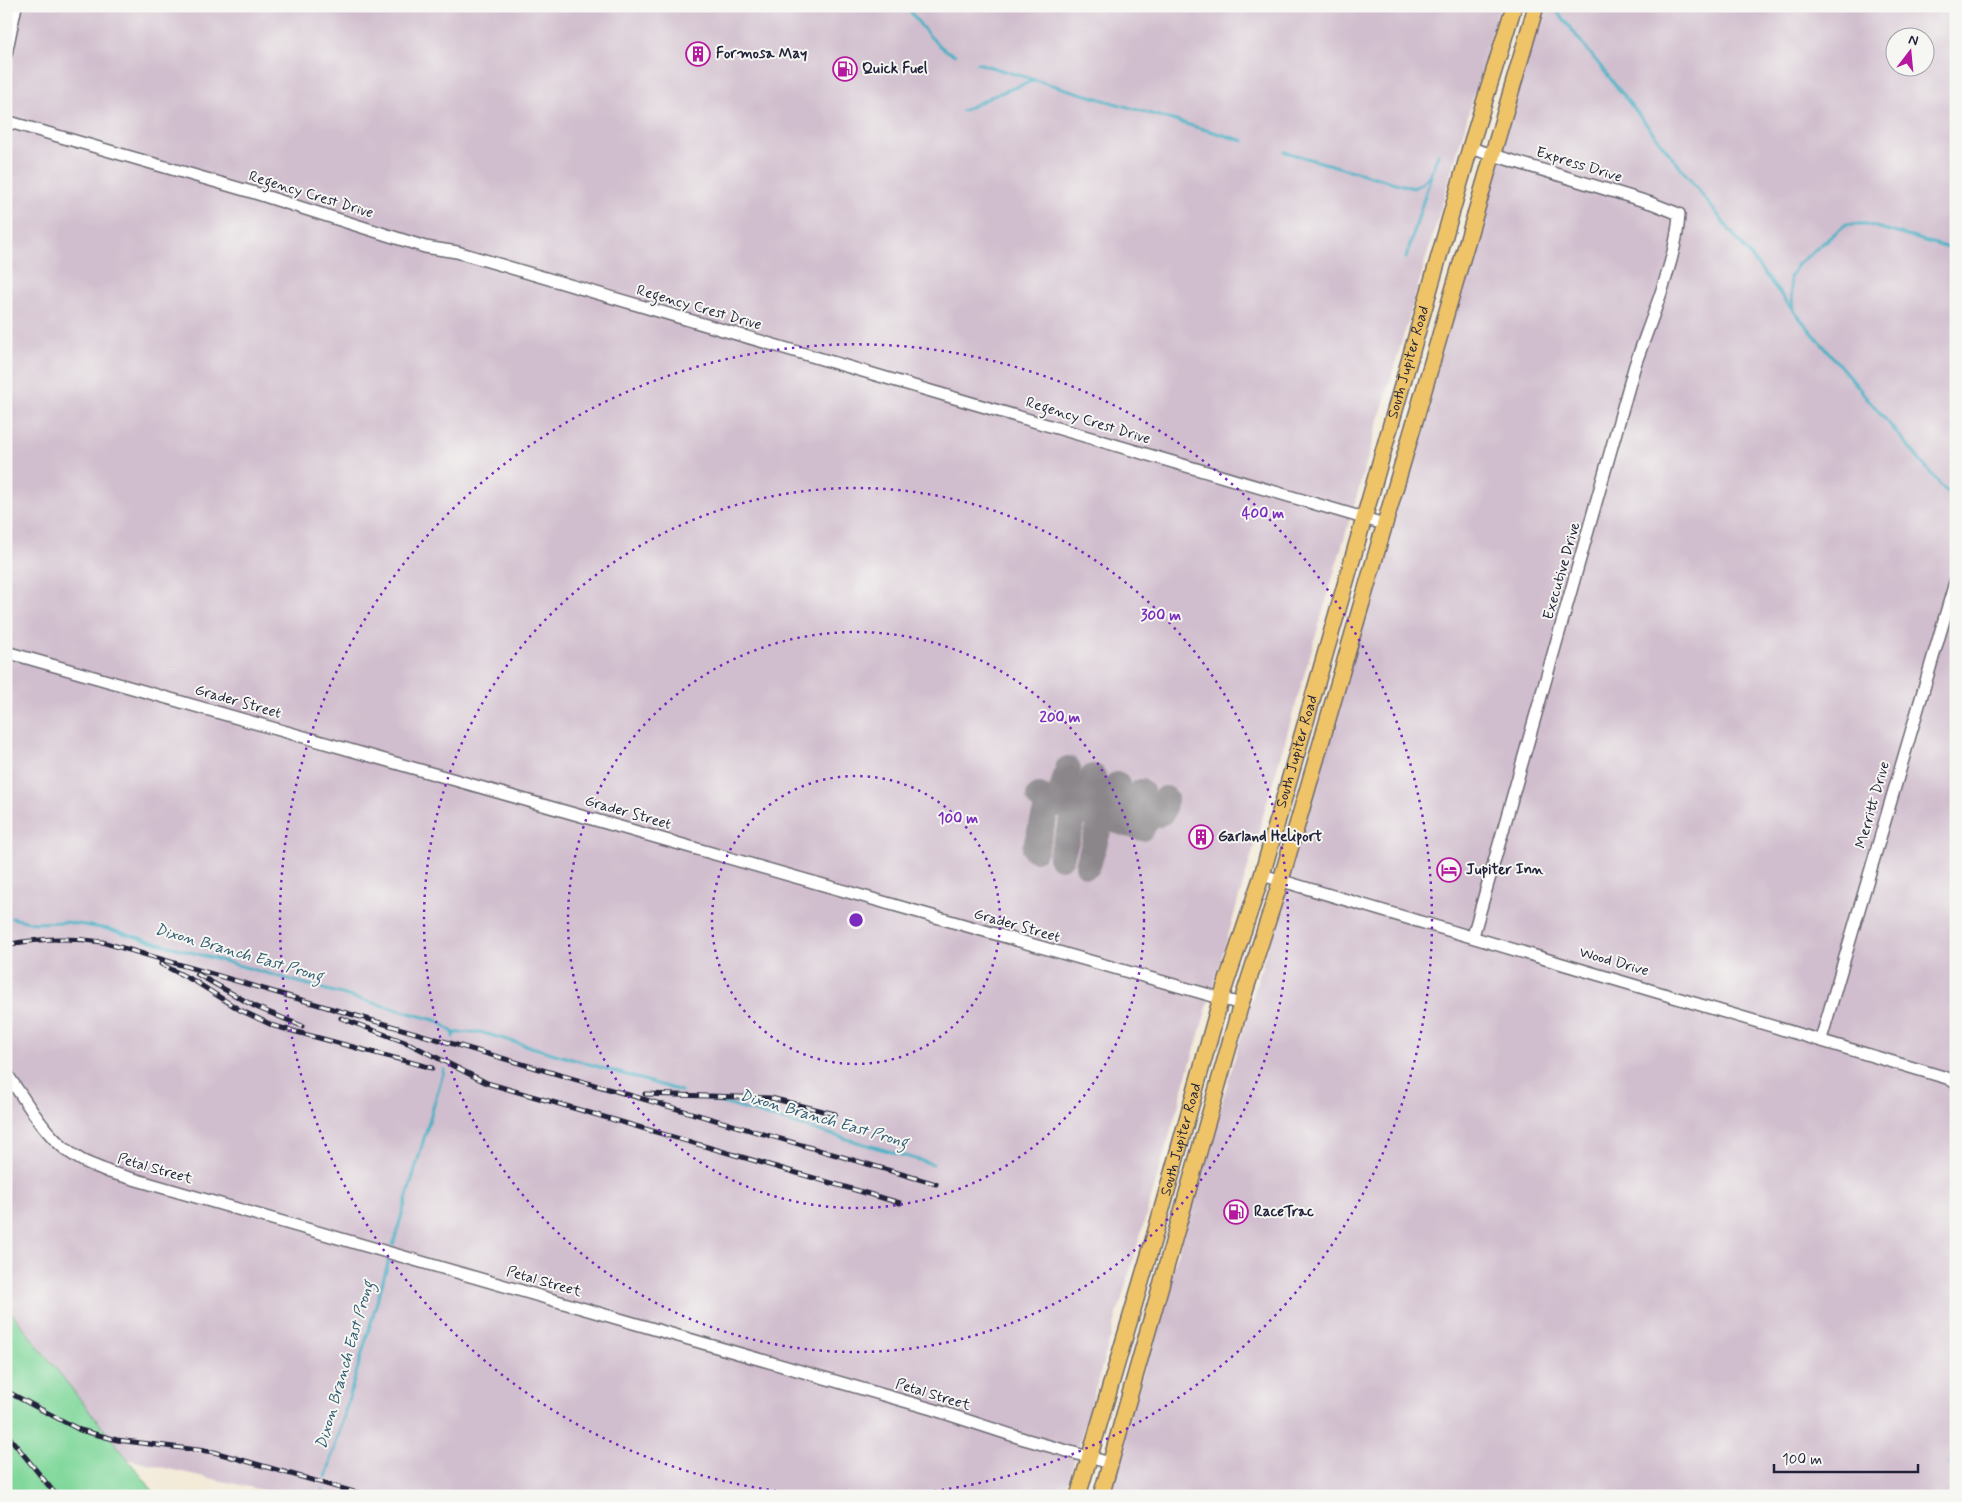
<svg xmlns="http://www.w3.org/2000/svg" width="1962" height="1502" viewBox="0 0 1962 1502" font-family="Mynerve,sans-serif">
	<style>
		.industrial { fill: #d0bdcd; fill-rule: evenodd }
		.green { fill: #82d89c; stroke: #527d6c }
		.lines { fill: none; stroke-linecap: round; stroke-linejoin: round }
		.stream { stroke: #45b0c4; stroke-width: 3 }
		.taxiway { stroke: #8a868a; stroke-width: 26 }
		.minor-casing { stroke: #6b6872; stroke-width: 14 }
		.major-casing { stroke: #6b6872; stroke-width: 18 }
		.minor { stroke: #fff; stroke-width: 11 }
		.major { stroke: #efc469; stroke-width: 15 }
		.rail-casing { stroke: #22223b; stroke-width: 5 }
		.rail { stroke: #f6f6f2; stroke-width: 3; stroke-dasharray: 9; stroke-linecap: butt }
		.ring { fill: none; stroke: #7b2cbf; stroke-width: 2.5; stroke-dasharray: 2.5 5 }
		.labels { text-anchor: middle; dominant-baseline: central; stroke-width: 4; stroke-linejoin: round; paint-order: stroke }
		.poi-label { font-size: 15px; font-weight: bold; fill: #22223b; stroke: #f6f6f2; text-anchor: start }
		.street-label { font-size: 15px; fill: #22223b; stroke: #f6f6f2 }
		.water-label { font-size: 16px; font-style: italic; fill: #305b72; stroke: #f6f6f2 }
		.centre { fill: #7b2cbf; stroke: #f6f6f2; stroke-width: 2.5 }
		.ring-label { font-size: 15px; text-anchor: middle; font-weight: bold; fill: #7b2cbf; stroke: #f6f6f2; stroke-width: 4; stroke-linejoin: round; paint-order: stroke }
	</style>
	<rect width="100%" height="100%" fill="#f6f6f2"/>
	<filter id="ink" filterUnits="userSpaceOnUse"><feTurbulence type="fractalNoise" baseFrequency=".02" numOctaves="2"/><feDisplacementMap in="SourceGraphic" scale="10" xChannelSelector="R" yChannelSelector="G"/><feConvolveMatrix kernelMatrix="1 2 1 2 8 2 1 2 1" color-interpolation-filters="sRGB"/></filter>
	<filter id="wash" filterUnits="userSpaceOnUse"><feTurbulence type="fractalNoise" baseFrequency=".0096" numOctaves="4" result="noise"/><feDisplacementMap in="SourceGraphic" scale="20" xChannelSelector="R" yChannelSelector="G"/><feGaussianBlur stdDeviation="1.12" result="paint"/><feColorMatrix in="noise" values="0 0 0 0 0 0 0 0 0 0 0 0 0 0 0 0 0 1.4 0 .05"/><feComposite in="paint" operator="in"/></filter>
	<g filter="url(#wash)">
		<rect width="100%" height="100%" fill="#f3ead8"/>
		<path class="industrial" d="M6,6H1500L1064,1496H289L6,1432Z
			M1542,6H1956V1496H1107ZM1894,38H1924V68H1894Z"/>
		<path class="green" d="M6,1306L157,1496H15L6,1485Z"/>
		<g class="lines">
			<path class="stream" d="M907,6C918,23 936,48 955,55
				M1556,10L1793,310L1956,503
				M977,63L1244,141
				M962,111L995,95L1035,80
				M1285,152L1413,188C1429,182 1433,169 1438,154
				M1406,258L1431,175
				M1793,308L1790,278L1797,265L1846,224H1866L1956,250
				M12,918L34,923L66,922L108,929L438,1021L454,1033L453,1037
				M454,1033L480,1032L681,1091
				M709,1099L933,1164
				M393,1245L444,1070
				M1949,1465L1956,1442
				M326,1477L389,1260
				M321,1496L323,1489"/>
			<path class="taxiway" d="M1039,796L1041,799L1142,828L1147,819L1162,812L1165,799
				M1055,803L1059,801L1068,769
				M1080,810L1084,807L1093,777
				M1104,817L1109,814L1117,785
				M1129,824L1133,821L1141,792
				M1035,849L1048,805L1047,801
				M1061,857L1075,814L1073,808
				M1088,865L1101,821L1099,815"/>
		</g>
	</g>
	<g filter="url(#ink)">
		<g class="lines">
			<g class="minor-casing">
				<path id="minor" d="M6,54L16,6
					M6,121L255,193L425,247L457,252L1384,524
					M1470,148L1651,203L1679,214C1677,259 1650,322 1635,365L1473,936
					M6,652L1241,1004
					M1262,875L1947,1078L1956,1083
					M1821,1039L1956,579
					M6,1073C27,1102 46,1139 78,1158C87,1164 99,1167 109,1172L932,1409L1024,1439L1110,1463"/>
			</g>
			<g class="major-casing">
				<g id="major">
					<path id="s1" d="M1078,1496L1151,1248L1221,998L1262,875L1470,148L1514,6"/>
					<path d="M1101,1496L1241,1004L1281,880L1536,6"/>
				</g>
			</g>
			<use href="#minor" class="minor"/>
			<use href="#major" class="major"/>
			<g class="rail-casing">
				<path id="rail" d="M6,945C40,938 69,937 102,942L936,1184
					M161,964L196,982L240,1010L274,1026L432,1068
					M197,974L256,1007L302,1026
					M341,1018L410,1044L487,1083L900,1203
					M645,1094L771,1098L835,1114
					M6,1391L80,1430L117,1440L214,1452L368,1496
					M6,1433L57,1496
					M1951,1496L1956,1485"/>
			</g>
			<use href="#rail" class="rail"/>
		</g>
	</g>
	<g class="ring">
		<circle cx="856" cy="920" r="144"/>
		<circle cx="856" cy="920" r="288"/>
		<circle cx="856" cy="920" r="432"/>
		<path d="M836 1496A576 576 0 1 1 876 1496"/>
	</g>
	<defs>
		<g id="building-ring" transform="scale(1.25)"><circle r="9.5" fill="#f6f6f2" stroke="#b5179e" stroke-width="1.5"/><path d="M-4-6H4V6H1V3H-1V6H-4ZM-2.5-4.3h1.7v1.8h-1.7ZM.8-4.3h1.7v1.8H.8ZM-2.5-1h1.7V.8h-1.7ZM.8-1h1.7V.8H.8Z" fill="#b5179e"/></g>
		<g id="fuel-ring" transform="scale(1.25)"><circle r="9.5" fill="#f6f6f2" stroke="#b5179e" stroke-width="1.5"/><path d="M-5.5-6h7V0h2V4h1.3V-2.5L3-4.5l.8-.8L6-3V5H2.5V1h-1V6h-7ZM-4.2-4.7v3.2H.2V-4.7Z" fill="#b5179e"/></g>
		<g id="hotel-ring" transform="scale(1.25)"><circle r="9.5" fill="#f6f6f2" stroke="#b5179e" stroke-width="1.5"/><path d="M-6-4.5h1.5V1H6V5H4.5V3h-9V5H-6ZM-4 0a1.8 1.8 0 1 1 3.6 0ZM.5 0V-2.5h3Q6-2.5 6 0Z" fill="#b5179e"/></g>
	</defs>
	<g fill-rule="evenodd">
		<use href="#building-ring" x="698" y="54"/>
		<use href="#fuel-ring" x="845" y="69"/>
		<use href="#building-ring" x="1201" y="837"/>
		<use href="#hotel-ring" x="1449" y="870"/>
		<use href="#fuel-ring" x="1236" y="1212"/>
	</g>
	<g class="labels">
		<g class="poi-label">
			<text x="716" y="54">Formosa May</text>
			<text x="862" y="69">Quick Fuel</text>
			<text x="1218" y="837">Garland Heliport</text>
			<text x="1466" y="870">Jupiter Inn</text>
			<text x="1254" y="1212">RaceTrac</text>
		</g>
		<g class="street-label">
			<text transform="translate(1579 165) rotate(17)">Express Drive</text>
			<text transform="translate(311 195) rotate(17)">Regency Crest Drive</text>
			<text transform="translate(699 308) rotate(16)">Regency Crest Drive</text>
			<text stroke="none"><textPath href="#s1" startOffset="1181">South Jupiter Road</textPath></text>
			<text transform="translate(1088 421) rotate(17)">Regency Crest Drive</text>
			<text transform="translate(1562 571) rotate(-74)">Executive Drive</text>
			<text transform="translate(238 702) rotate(16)">Grader Street</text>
			<text stroke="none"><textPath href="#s1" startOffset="776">South Jupiter Road</textPath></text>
			<text transform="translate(1873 805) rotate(-74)">Merritt Drive</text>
			<text transform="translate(628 813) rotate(16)">Grader Street</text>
			<text transform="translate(1017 926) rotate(16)">Grader Street</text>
			<text transform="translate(1614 962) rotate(16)">Wood Drive</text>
			<text stroke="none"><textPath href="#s1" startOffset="371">South Jupiter Road</textPath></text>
			<text transform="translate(155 1169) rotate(16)">Petal Street</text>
			<text transform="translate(544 1282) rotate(16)">Petal Street</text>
			<text transform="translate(933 1395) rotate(17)">Petal Street</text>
		</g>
		<g class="water-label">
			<text transform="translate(239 953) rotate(16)">Dixon Branch East Prong</text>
			<text transform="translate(824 1119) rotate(16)">Dixon Branch East Prong</text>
			<text transform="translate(345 1365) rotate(-74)">Dixon Branch East Prong</text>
		</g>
	</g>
	<circle cx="856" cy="920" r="8" class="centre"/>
	<g class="ring-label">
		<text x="1263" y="518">400 m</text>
		<text x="1161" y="620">300 m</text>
		<text x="1060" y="722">200 m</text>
		<text x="958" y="823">100 m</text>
	</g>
	<rect width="1962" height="1502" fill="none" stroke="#f6f6f2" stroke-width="25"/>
	<g transform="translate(1910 52) rotate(16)"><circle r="24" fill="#f6f6f2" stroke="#a1a1a9"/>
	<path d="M0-4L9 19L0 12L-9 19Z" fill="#b5179e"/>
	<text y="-8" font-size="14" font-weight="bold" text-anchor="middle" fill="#22223b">N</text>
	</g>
	<path d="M1774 1464v8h144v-8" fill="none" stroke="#22223b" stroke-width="2.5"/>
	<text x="1782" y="1464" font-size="15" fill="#22223b" stroke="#f6f6f2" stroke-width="4" paint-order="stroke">100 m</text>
</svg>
